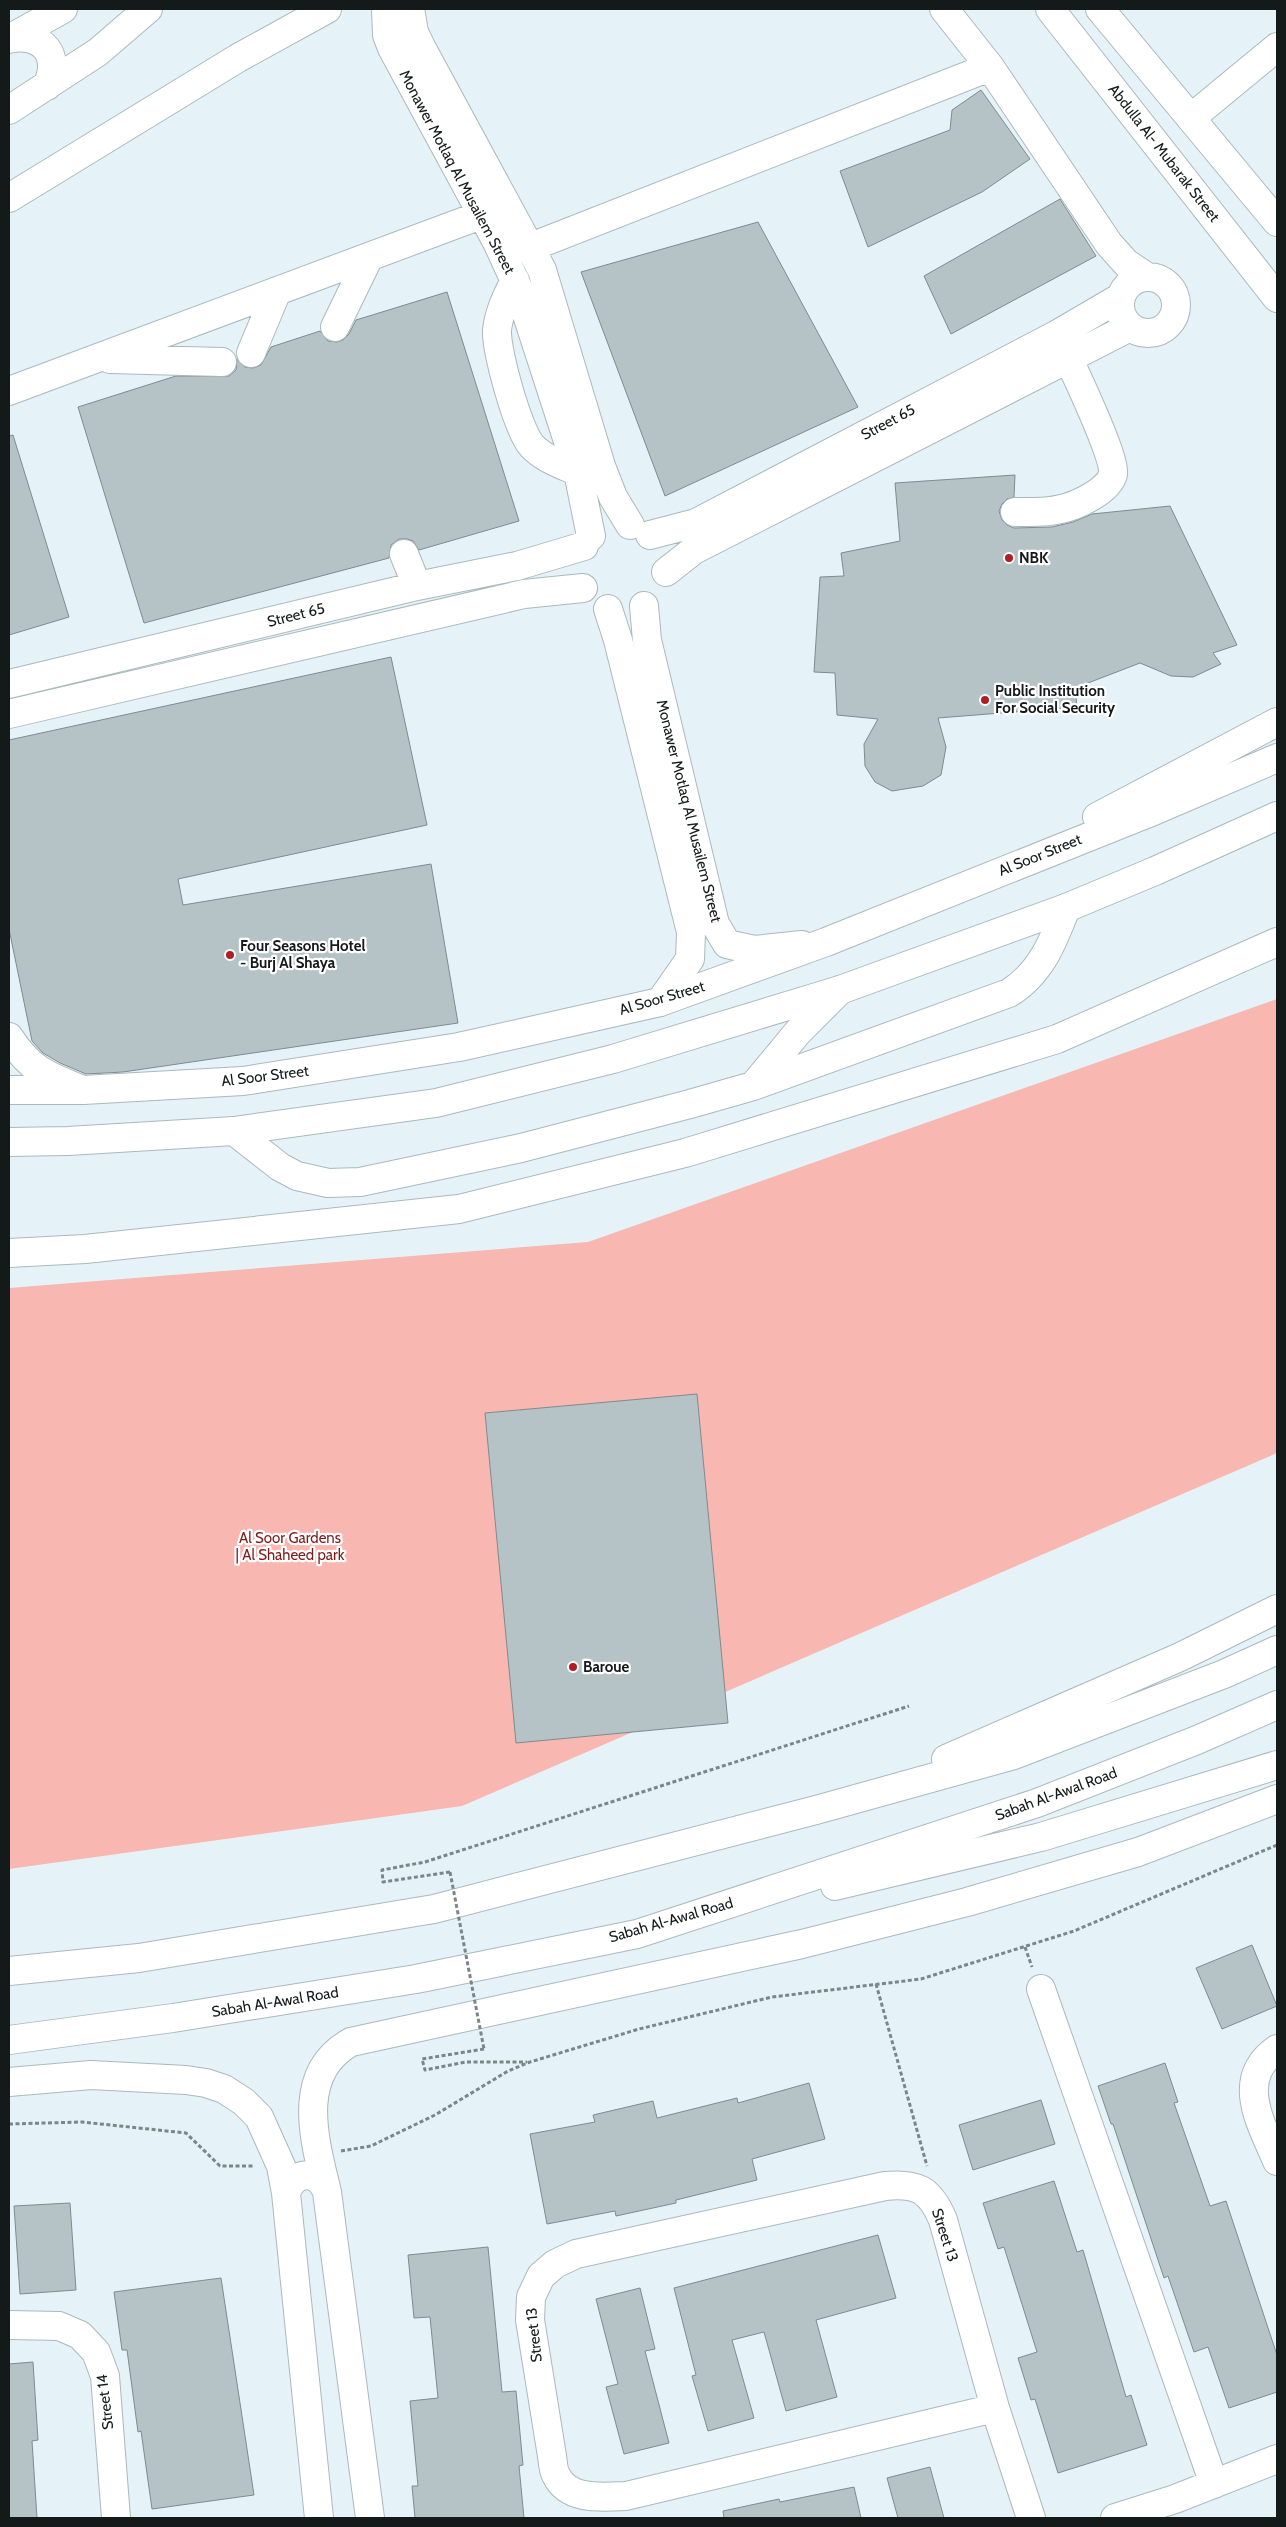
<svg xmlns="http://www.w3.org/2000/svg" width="1286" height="2527" viewBox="0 0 1286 2527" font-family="Cabin,sans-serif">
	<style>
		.green { fill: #f8b7b0 }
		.building { fill: #b5c2c6; stroke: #7e8b8f }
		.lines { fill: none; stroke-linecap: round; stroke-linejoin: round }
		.minor-casing { stroke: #abb9bd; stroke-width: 30 }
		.major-casing { stroke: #abb9bd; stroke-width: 30 }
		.highway-casing { stroke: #abb9bd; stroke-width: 30 }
		.path { stroke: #7c8588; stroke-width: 3; stroke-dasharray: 4 2.5; stroke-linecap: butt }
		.minor { stroke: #fff; stroke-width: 28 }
		.major { stroke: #fff; stroke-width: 28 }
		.highway { stroke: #fff; stroke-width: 28 }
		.path-bridge { stroke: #7c8588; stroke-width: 3; stroke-dasharray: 4 2.5; stroke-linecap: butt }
		.poi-dot { fill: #af1e22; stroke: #fff; stroke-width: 2 }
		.labels { text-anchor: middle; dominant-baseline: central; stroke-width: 4.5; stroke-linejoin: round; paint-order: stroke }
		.street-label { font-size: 15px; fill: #14191a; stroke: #fff }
		.poi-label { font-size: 15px; font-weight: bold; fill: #14191a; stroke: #fff; text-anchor: start }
		.park-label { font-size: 15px; fill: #7e1b1b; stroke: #fff }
	</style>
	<rect width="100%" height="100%" fill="#e5f3f8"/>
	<path class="green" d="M1277,999V1453L462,1806L9,1869V1288L588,1242Z"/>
	<path class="building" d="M981,90L1030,159L982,192L868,247L840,171L950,130L952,110Z
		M1060,199L1096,256L951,334L924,276Z
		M758,222L858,407L665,496L581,272Z
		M447,292L519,521L419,550L413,541L407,539H399L391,545L389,558L144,623L78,407L176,376H229L236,370L237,358L245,367L253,368L261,365L271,347L320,331L328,341L337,342L343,340L349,334L356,320Z
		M13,435L69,617L9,635V436Z
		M1015,475L1014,497L1007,499L1002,504L999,511L1002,520L1007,525L1014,528L1052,527L1073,522L1092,514L1170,506L1237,645L1213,653L1221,664L1193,677L1171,676L1140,663L1075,688L1077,707L938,718L946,747L941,775L923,786L892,791L875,782L865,766L864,744L878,719L837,715L835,673L814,672L820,577L844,576L841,553L900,541L895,483Z
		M391,657L427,825L178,879L183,905L431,864L458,1023L123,1072L86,1074L60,1063L43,1053L32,1041L9,929V740Z
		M697,1394L728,1723L516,1743L485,1413Z
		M1252,1945L1277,2006L1222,2029L1196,1968Z
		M1165,2063L1178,2102L1174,2103L1210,2206L1226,2201L1277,2355V2392L1229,2408L1208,2347L1194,2352L1168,2276L1164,2278L1113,2124H1111L1098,2086Z
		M809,2083L825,2139L752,2159L757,2180L676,2200V2203L616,2216L615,2211L547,2224L530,2134L595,2122L593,2115L653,2101L657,2118L737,2098L738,2103Z
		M1041,2100L1055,2144L973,2170L959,2125Z
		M1054,2181L1077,2252L1083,2250L1126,2397L1131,2395L1147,2445L1058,2473L1035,2399L1031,2400L1018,2358L1037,2352L1004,2247L998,2249L983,2203Z
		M70,2203L76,2290L20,2294L14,2206Z
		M878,2235L896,2298L816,2320L837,2397L786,2411L764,2332L732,2340L754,2418L708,2431L692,2376L696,2375L674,2288Z
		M488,2247L502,2392L516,2391L523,2465L519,2466L524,2518H415L412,2486H418L410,2401L438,2398L430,2317L414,2318L408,2255Z
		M221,2278L254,2495L152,2509L141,2431L138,2432L127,2350H122L114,2292Z
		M640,2288L655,2349L645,2351L669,2443L624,2454L606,2387L618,2384L596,2299Z
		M33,2362L38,2440L32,2441L37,2518H9V2364Z
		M930,2467L944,2518H898L887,2478Z
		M854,2487L861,2518H724L723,2511L779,2499L780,2502Z"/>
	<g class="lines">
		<g class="minor-casing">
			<path id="minor" d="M386,9L387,35L392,48L497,242L519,290L578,472L591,536
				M410,9L414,32L421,47L542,270L601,466L613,497L630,525
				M944,9L990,67L1109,244L1126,263L1147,277
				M11,38C44,34 61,55 47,86
				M9,39L63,9
				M9,110L98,52L148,9
				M1191,118L1277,47
				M9,198L238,58L327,9
				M531,247L990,67
				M1120 305a28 28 0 1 1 56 0a28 28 0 1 1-56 0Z
				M515,280C507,296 499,312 497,330C496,351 518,431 532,446C544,459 563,465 578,472
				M335,327L369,257
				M251,353L277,291
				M110,359L222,362
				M9,391L481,215
				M1015,512C1030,512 1046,513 1061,509C1076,506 1109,491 1113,474C1117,460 1070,361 1060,343
				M650,535L696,523L1056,335L1121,297
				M404,554L417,586
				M666,572L694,550L1130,327
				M644,606L647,640L715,924L727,944L754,950L802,945
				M608,609L618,640L691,932L690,959L660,1002
				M9,684L417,586L517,566L584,546
				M9,714L524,594L583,588
				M9,1037C31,1071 48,1076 83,1090
				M754,1085L798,1032L840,990
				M234,1131L280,1167L297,1176L328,1183L360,1182L521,1148L690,1104L753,1086L1009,993C1041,973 1053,942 1066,908
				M9,1253L85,1249L459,1209L685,1153L1057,1039L1277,942
				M1041,1989L1214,2484
				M1277,2049C1234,2079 1261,2123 1277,2161
				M9,2082L91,2075L186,2080L206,2083L224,2089L244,2102L259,2117L281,2166L286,2193
				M327,2192C315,2142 294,2073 351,2042L802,1944L967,1902L1138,1852L1277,1799
				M9,2325L59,2326L80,2335L96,2352L105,2376L116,2518
				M995,2408L626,2496C602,2497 568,2501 556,2475C553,2470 553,2462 552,2456L530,2320L531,2297L541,2276L555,2264L576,2254L885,2186C917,2183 930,2189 943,2220L995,2408L1031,2518
				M319,2518L286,2193C294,2170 318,2169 327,2192L370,2518
				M1115,2518L1175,2499L1277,2459"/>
		</g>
		<g class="major-casing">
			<path id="major" d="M1050,9L1277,298
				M1100,9L1277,222
				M1097,817L1277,722
				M9,1090H83L243,1081L459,1047L660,1002L826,942L1156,810L1277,758
				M9,1142L68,1141L234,1131L436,1103L613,1059L840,990L1066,908L1155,871L1277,816"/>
		</g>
		<g class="highway-casing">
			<path id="highway" d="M946,1759L1180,1657L1277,1609
				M835,1886L1041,1837L1277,1765
				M9,1971L139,1958L434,1909L816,1810L1014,1755L1224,1674L1277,1650
				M9,2040L173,2018L416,1979L637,1934L1037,1803L1197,1740L1277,1705"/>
		</g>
		<path class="path" d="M450,1872L383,1882L382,1870L425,1862L909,1706
			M1025,1947L1032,1967
			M876,1984L927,2166
			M484,2049L422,2059L425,2070L466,2062H527
			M9,2124L82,2122L186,2133L220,2166H254
			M341,2151L371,2146L435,2115L508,2071L530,2062L639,2029L772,1997L921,1979L1074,1931L1277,1845"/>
		<use href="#minor" class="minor"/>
		<use href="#major" class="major"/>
		<use href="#highway" class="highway"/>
		<path class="path-bridge" d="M450,1872L484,2049"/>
	</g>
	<g class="poi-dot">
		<circle cx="1009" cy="558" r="5"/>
		<circle cx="985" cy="700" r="5"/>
		<circle cx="230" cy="955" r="5"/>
		<circle cx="573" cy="1667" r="5"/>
	</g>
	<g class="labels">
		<g class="street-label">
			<text transform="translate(1164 153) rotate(52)">Abdulla Al- Mubarak Street</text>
			<text transform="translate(457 172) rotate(62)">Monawer Motlaq Al Musailem Street</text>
			<text transform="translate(888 422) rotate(-28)">Street 65</text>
			<text transform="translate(296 615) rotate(-14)">Street 65</text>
			<text transform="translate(689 811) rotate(76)">Monawer Motlaq Al Musailem Street</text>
			<text transform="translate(1040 855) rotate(-22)">Al Soor Street</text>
			<text transform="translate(662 998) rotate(-16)">Al Soor Street</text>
			<text transform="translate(265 1076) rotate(-7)">Al Soor Street</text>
			<text transform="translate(1056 1794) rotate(-20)">Sabah Al-Awal Road</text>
			<text transform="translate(671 1920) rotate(-16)">Sabah Al-Awal Road</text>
			<text transform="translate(275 2002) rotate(-9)">Sabah Al-Awal Road</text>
			<text transform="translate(945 2235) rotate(72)">Street 13</text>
			<text transform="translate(534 2335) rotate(-96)">Street 13</text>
			<text transform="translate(105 2402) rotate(-97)">Street 14</text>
		</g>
		<g class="poi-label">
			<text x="1019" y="558">NBK</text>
			<text x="995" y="691">Public Institution<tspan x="995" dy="17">For Social Security</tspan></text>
			<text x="240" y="946">Four Seasons Hotel<tspan x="240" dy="17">- Burj Al Shaya</tspan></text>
			<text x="583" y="1667">Baroue</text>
		</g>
		<g class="park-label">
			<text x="290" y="1538">Al Soor Gardens<tspan x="290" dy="17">| Al Shaheed park</tspan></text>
		</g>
	</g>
	<rect width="1286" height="2527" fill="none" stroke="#14191a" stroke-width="20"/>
</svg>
